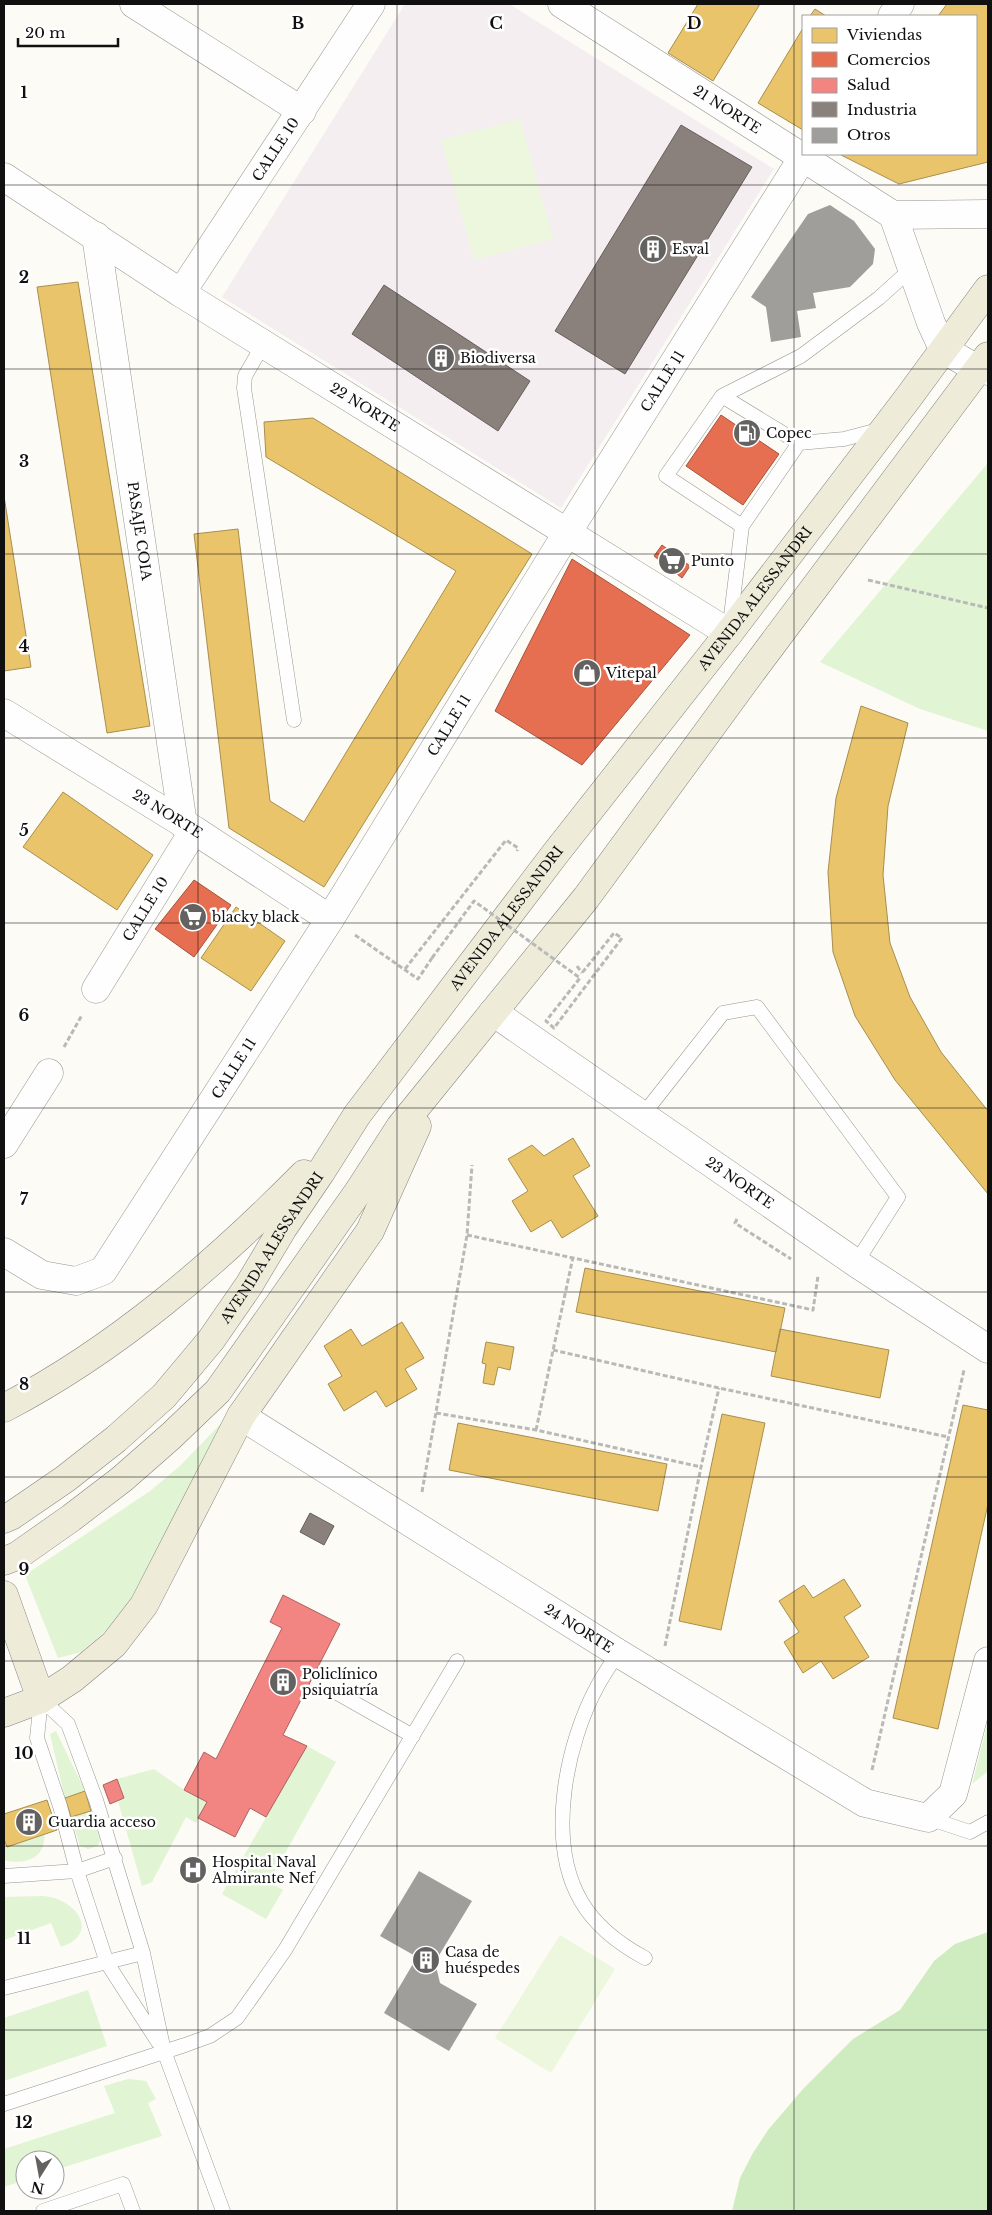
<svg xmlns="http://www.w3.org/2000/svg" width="992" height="2215" viewBox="0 0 992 2215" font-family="'Libre Baskerville',serif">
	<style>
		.industrial { fill: #f5eef1 }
		.green { fill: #e1f4d3 }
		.forest { fill: #cfecc0 }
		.pitch { fill: #ecf7dd }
		.homes { fill: #e9c46a; stroke: #a88e4f }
		.shops { fill: #e76f51; stroke: #a6523e }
		.health { fill: #f28482; stroke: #ae6160 }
		.industry { fill: #8a817c; stroke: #655f5c }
		.building { fill: #a09e9a }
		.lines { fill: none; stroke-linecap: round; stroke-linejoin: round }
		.service-casing { stroke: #969693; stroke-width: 15 }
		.minor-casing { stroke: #969693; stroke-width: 29 }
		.tertiary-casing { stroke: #969693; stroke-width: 29 }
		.primary-casing { stroke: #848380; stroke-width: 29 }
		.path { stroke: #b9b9b8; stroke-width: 3; stroke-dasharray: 5 2.5; stroke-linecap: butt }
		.service { stroke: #fffefe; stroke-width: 14 }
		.minor { stroke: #fffefe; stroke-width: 28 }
		.tertiary { stroke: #fffefe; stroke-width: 28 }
		.primary { stroke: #eeebd9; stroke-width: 28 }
		.path-bridge { stroke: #b9b9b8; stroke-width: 3; stroke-dasharray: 5 2.5; stroke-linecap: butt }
		.grid { fill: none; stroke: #101010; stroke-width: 1; stroke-opacity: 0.55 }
		.labels { text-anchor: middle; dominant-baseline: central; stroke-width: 5; stroke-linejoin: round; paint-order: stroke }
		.street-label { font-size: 14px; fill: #101010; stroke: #fff }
		.poi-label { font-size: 14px; fill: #101010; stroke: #fff; text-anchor: start }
		.grid-label { font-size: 16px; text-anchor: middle; font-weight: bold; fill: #101010; stroke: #fff; stroke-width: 5; stroke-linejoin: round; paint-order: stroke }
	</style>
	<rect width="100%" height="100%" fill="#fcfbf5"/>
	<path class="industrial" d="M405,4H509L774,169L561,508L222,297Z"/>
	<path class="green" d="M988,463V731L920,709L820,662Z
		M230,1414L134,1595L110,1627L81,1652L58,1658L25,1575L150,1491L180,1466Z
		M988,1722V1771L972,1784Z
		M56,1731L85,1791L65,1798L50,1734Z
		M307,1746L336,1762L269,1882L283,1890L266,1919L222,1894Z
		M154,1769L184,1790L207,1802L196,1823L186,1817L152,1882L142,1886L118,1801L124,1798L117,1779Z
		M91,1811L100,1840L98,1846L88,1849L80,1846L71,1817Z
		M45,1834C44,1839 44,1846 41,1850C35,1862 15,1864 4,1860V1840L7,1846Z
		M43,1896C75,1898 102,1933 61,1947L51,1923L4,1940V1897Z
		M88,1990L107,2046L4,2081V2018Z
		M128,2079L146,2081L156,2099L148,2103L162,2136L55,2170V2160H25V2180L4,2187V2149L115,2113L104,2086Z"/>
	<path class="forest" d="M988,1932V2211H732L740,2178L753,2153L768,2130L803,2089L853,2039L900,2010L934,1961L955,1944Z"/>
	<path class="pitch" d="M520,119L553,239L474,260L441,140Z
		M560,1935L615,1969L551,2073L495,2038Z"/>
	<path class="homes" d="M698,4H760L713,81L668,53Z
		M947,4H988V162L899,184L841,155L842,154H976V16H938Z
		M815,9L826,16H810Z
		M803,28V130L758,103Z
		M78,282L150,726L107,733L37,287Z
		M313,418L532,554L324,887L229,828L194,534L238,529L270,801L304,822L456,571L266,457L264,422Z
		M4,496L31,667L4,671Z
		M861,706L908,723L888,806L883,875L890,943L910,997L941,1052L988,1111V1194L895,1080L855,1016L833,952L828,872L836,798Z
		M63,792L153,855L117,910L23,847Z
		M236,907L285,941L251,991L201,958Z
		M573,1138L590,1166L573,1176L598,1216L562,1238L551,1220L531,1232L512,1201L528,1191L508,1159L532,1145L544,1156Z
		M585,1268L785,1308L776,1352L576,1312Z
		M402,1322L424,1358L405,1369L417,1389L386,1407L376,1391L344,1411L328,1384L342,1376L324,1346L351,1329L362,1346Z
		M780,1329L889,1350L880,1398L771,1376Z
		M486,1342L514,1347L510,1370L498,1367L494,1385L483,1383L486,1364L482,1363Z
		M963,1405L988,1410V1504L938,1729L893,1718Z
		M722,1414L765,1423L721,1630L679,1621Z
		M458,1423L667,1464L658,1511L449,1470Z
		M844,1579L861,1606L844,1617L869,1657L833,1679L821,1661L803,1673L784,1642L799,1632L779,1601L804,1585L813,1598Z
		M85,1791L91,1811L71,1817L65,1798Z
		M47,1800L57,1830L7,1847L4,1839V1814Z"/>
	<path class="shops" d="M721,415L779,454L743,505L686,466Z
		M662,545L690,566L682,578L654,556Z
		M572,559L690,635L582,765L495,711Z
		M194,880L231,905L194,957L155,929Z"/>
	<path class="health" d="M283,1595L340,1624L283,1735L307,1746L266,1817L250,1808L235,1837L198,1818L207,1802L184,1790L204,1752L216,1759L282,1628L270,1622Z
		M117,1779L124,1798L110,1804L103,1785Z"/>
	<path class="industry" d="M681,125L752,167L625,374L555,331Z
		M384,285L530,381L498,431L352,334Z
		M310,1513L334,1526L324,1545L300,1532Z"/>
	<path class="building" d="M830,205L854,221L875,249L873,264L850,287L813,293L816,308L797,311L801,337L771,342L766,307L751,297L808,214Z
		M419,1871L472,1901L435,1962L440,1983L477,2004L449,2051L384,2013L417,1957L380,1936Z"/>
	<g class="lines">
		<g class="service-casing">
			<path id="service" d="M264,343L245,376L244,388L294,720
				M722,396L801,356L879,298L911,269
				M742,526L666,476L722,396L799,443L844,439L882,429
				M730,624L742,526L799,443
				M642,1116L723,1013L757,1007L898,1197L856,1263
				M618,1653C611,1664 604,1674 598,1685C566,1743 546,1841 581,1901C596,1927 619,1944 645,1958
				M337,1693L413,1736
				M41,1699L68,1724L96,1800L143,1953L164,2051L223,2211
				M41,1699L37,1738L60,1806L77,1871L107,1963L158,2042
				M928,1818L970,1832L988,1822
				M4,1876L77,1871L115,1858
				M4,1988L143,1953
				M4,2104L185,2045L210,2036L237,2018L285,1950L457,1661
				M43,2211L123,2184L133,2211"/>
		</g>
		<g class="minor-casing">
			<g id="minor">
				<path d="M134,4L302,111"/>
				<path d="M892,16L900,4"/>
				<path id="s1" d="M4,177L181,293L729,633"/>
				<path id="s2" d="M96,236L183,824"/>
				<path id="s3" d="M181,293L371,4"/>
				<path id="s4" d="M4,713L194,830L330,919"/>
				<path id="s5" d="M96,989L194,830"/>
				<path id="s6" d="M493,1012L856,1263L988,1349"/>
				<path d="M4,1144L49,1073"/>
				<path id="s7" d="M4,1252L42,1275L76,1281L103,1271L330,919L567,533L805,154"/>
				<path id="s8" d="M241,1416L618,1653L865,1803L928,1818L953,1794L988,1661"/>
			</g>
		</g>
		<g class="tertiary-casing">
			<g id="tertiary">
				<path id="s9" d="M562,4L893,215L988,214"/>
				<path d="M893,215L931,323L943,349L977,369L988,371"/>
			</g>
		</g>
		<g class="primary-casing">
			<g id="primary">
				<path d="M4,1408C117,1349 215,1264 304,1174"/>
				<path id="s10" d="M4,1519L11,1516L65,1479L116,1439L164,1396L211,1340L249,1285L283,1228L321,1172L357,1115L555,854L729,633L908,398L988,289"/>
				<path d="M4,1561L17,1556L71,1518L122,1479L171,1436L218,1391L358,1192L400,1127L586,898L750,674L988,356"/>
				<path d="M4,1595L41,1699"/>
				<path d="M4,1713L41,1699L72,1679L114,1644L144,1605L241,1416L370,1231L417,1126"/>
			</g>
		</g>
		<path class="path" d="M868,580L988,608
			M355,935L418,979L432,958
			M577,966L582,973
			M405,969L506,840L518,848L517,851
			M64,1047L82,1015
			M737,1219L735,1223L791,1259
			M467,1235L813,1310L818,1276
			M553,1350L719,1388L948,1437
			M436,1413L536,1430L701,1467
			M536,1430L573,1257
			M422,1492L467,1235L472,1165
			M665,1646L701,1467L719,1388
			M872,1770L964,1370"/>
		<use href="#service" class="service"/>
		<use href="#minor" class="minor"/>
		<use href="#tertiary" class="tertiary"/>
		<use href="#primary" class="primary"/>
		<path class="path-bridge" d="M432,958L474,901L580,978L546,1021L554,1028L622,938L614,933L582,973"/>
	</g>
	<path class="grid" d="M198,4V2211M397,4V2211M595,4V2211M794,4V2211M4,185H988M4,369H988M4,554H988M4,738H988M4,923H988M4,1108H988M4,1292H988M4,1477H988M4,1661H988M4,1846H988M4,2030H988"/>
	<defs>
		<g id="building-disc" transform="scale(1.4375)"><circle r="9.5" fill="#636260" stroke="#fff"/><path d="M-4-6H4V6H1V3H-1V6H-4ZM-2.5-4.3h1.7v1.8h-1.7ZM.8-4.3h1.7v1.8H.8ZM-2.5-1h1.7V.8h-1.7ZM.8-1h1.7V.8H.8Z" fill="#fff"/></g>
		<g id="fuel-disc" transform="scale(1.4375)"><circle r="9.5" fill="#636260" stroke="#fff"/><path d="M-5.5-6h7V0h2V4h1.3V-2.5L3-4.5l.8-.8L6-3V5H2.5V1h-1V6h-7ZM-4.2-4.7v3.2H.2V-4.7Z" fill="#fff"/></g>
		<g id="supermarket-disc" transform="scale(1.4375)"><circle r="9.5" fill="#636260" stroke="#fff"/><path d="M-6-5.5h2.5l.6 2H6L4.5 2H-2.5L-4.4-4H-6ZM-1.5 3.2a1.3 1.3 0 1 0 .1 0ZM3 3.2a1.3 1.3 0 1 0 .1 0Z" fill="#fff"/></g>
		<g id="shop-disc" transform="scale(1.4375)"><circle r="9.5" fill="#636260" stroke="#fff"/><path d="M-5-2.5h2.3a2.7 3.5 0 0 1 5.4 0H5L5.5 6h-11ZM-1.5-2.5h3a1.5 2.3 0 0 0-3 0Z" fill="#fff"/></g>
		<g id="hospital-disc" transform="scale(1.4375)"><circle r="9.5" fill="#636260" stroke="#fff"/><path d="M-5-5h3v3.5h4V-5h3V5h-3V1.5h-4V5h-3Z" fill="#fff"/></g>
	</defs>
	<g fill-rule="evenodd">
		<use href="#building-disc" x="653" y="249"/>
		<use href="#building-disc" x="441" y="358"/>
		<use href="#fuel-disc" x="747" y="433"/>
		<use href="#supermarket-disc" x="672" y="561"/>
		<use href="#shop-disc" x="587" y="673"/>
		<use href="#supermarket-disc" x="193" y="917"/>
		<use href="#building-disc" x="283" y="1682"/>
		<use href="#building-disc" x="29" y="1822"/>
		<use href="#hospital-disc" x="193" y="1870"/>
		<use href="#building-disc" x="426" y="1960"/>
	</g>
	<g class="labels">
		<g class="street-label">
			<text stroke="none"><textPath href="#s9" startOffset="196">21 NORTE</textPath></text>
			<text stroke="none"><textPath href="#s3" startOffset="172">CALLE 10</textPath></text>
			<text stroke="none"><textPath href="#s7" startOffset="1159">CALLE 11</textPath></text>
			<text stroke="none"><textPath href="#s1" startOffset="428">22 NORTE</textPath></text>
			<text stroke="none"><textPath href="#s2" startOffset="298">PASAJE COIA</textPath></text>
			<text stroke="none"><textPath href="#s10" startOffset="1196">AVENIDA ALESSANDRI</textPath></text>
			<text stroke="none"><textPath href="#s7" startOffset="754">CALLE 11</textPath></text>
			<text stroke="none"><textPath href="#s4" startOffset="192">23 NORTE</textPath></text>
			<text stroke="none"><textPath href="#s5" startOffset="94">CALLE 10</textPath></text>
			<text stroke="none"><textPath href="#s10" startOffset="791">AVENIDA ALESSANDRI</textPath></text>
			<text stroke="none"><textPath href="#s7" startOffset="349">CALLE 11</textPath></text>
			<text stroke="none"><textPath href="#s6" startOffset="300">23 NORTE</textPath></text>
			<text stroke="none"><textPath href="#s10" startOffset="386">AVENIDA ALESSANDRI</textPath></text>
			<text stroke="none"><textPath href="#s8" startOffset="399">24 NORTE</textPath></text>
		</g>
		<g class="poi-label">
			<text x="672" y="249">Esval</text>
			<text x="460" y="358">Biodiversa</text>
			<text x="766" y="433">Copec</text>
			<text x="691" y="561">Punto</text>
			<text x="606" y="673">Vitepal</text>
			<text x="212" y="917">blacky black</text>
			<text x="302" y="1674">Policlínico<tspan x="302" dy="16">psiquiatría</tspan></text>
			<text x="48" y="1822">Guardia acceso</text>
			<text x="212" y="1862">Hospital Naval<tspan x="212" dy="16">Almirante Nef</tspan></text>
			<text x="445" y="1952">Casa de<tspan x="445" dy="16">huéspedes</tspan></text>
		</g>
	</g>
	<g class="grid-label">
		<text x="298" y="29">B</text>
		<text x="496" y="29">C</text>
		<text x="694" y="29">D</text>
		<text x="24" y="98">1</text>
		<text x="24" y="283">2</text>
		<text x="24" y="467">3</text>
		<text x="24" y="652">4</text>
		<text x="24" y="836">5</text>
		<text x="24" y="1021">6</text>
		<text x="24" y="1205">7</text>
		<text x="24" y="1390">8</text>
		<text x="24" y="1575">9</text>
		<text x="24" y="1759">10</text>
		<text x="24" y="1944">11</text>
		<text x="24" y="2128">12</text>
	</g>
	<rect width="992" height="2215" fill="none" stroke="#101010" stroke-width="10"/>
	<rect x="802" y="15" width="175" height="140" fill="#ffffff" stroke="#9f9f9f"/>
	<rect x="812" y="28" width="25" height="15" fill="#e9c46a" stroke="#9f9f9f"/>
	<text x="847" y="40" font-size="15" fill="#101010">Viviendas</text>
	<rect x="812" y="52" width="25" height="15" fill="#e76f51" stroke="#9f9f9f"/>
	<text x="847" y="65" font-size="15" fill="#101010">Comercios</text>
	<rect x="812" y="78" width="25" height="15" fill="#f28482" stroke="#9f9f9f"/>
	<text x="847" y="90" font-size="15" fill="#101010">Salud</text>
	<rect x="812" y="102" width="25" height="15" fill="#8a817c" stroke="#9f9f9f"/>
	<text x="847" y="115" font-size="15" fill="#101010">Industria</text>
	<rect x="812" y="128" width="25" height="15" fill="#a09e9a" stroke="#9f9f9f"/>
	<text x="847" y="140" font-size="15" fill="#101010">Otros</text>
	<g transform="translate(40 2175) rotate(191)"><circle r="24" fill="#ffffff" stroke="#9f9f9f"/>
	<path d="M0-4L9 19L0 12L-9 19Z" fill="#636260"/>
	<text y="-8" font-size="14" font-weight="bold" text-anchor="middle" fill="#101010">N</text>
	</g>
	<path d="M18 38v8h100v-8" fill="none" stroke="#101010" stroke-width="2.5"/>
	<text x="25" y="38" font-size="15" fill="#101010" stroke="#ffffff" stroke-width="4" paint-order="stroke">20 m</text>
</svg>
